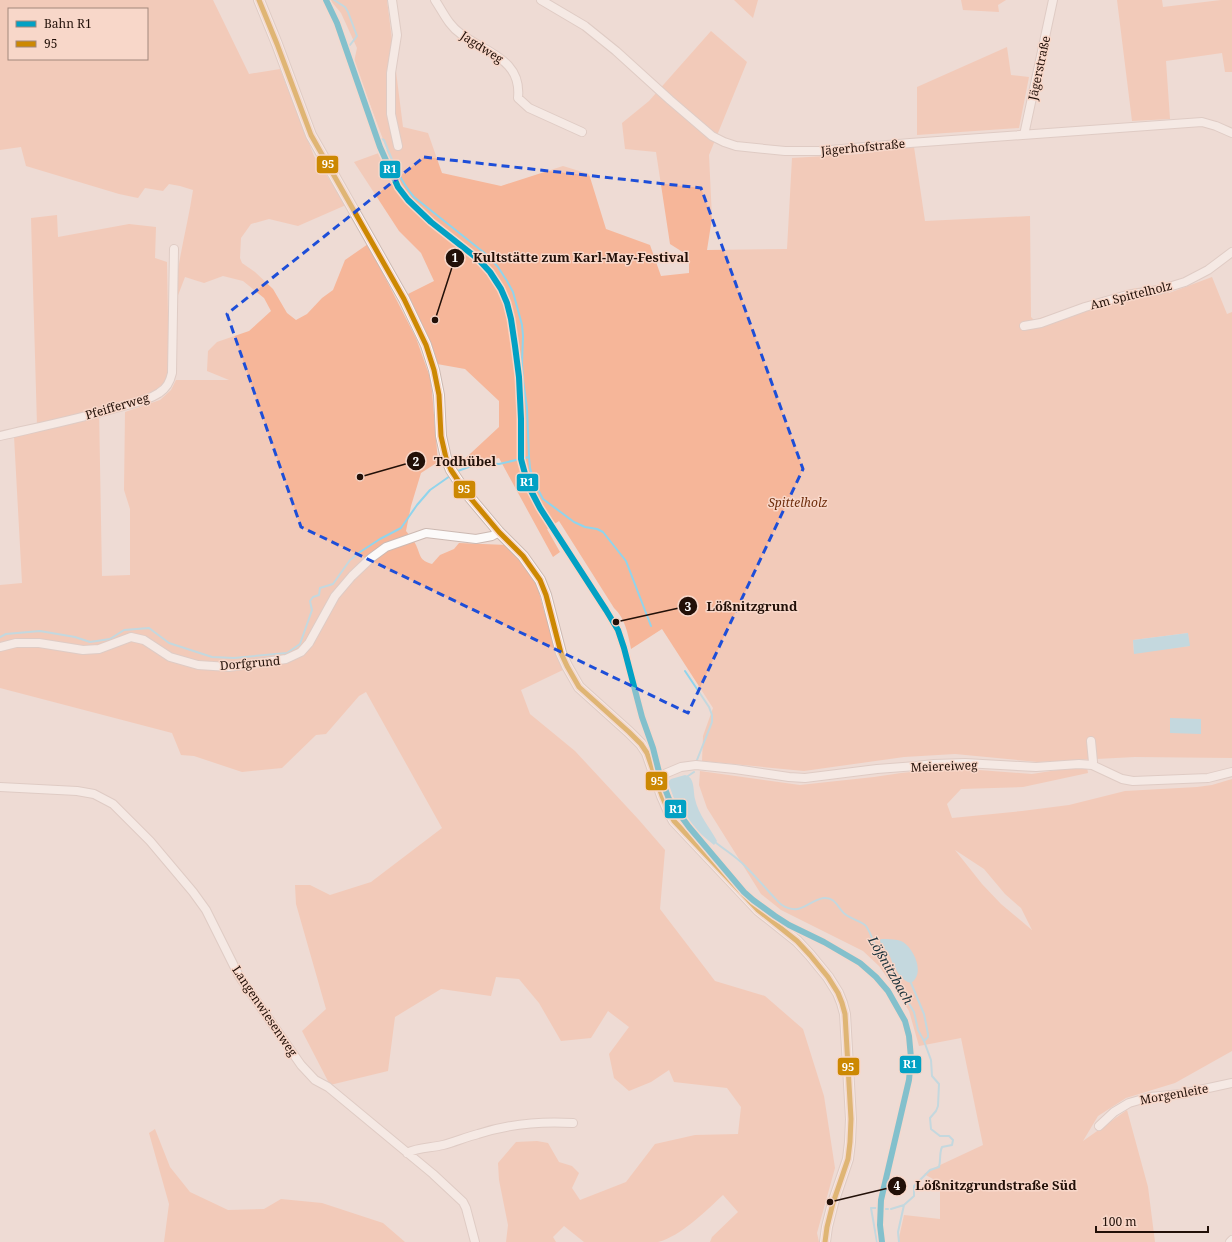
<svg xmlns="http://www.w3.org/2000/svg" width="1232" height="1242" viewBox="0 0 1232 1242" font-family="'Noto Serif',serif">
	<style>
		.green { fill: #f6b699; fill-rule: evenodd }
		.water { fill: #90d4ec }
		.lines { fill: none; stroke-linecap: round; stroke-linejoin: round }
		.stream { stroke: #90d4ec; stroke-width: 2 }
		.minor-casing { stroke: #ccb9b2; stroke-width: 10 }
		.tertiary-casing { stroke: #ccb9b2; stroke-width: 12 }
		.minor { stroke: #fcfaf9; stroke-width: 8 }
		.tertiary { stroke: #fcfaf9; stroke-width: 10 }
		.bus-1-casing { stroke: #f8d7c9; stroke-width: 8 }
		.bus-1 { stroke: #cc8802; stroke-width: 5 }
		.rail-1-casing { stroke: #f8d7c9; stroke-width: 9 }
		.rail-1 { stroke: #02a1c4; stroke-width: 6 }
		.marked { fill: none; stroke: #1d4ed8; stroke-width: 3; stroke-dasharray: 8 5; stroke-linejoin: round }
		.labels { text-anchor: middle; dominant-baseline: central; stroke-width: 3; stroke-linejoin: round; paint-order: stroke }
		.street-label { font-size: 12px; fill: #221008; stroke: #f8d7c9 }
		.park-label { font-size: 12px; font-style: italic; fill: #6f2e0d; stroke: #f8d7c9 }
		.water-label { font-size: 13px; font-style: italic; fill: #183039; stroke: #f8d7c9 }
		.leader { fill: none; stroke: #221008; stroke-width: 1.5 }
		.callout-dot { fill: #221008; stroke: #f8d7c9; stroke-width: 1.5 }
		.mark-label { font-size: 12px; text-anchor: middle; font-weight: bold; fill: #fff }
		.callout-label { font-size: 13px; text-anchor: middle; font-weight: bold; fill: #221008; stroke: #f8d7c9; stroke-width: 3; stroke-linejoin: round; paint-order: stroke }
		.line-badge { stroke: #f8d7c9; stroke-width: 1.5 }
		.badge-label { font-size: 11px; text-anchor: middle; font-weight: bold; fill: #fff }
	</style>
	<rect width="100%" height="100%" fill="#eedbd4"/>
	<path class="green" d="M0,0H213L249,74L280,69L314,156L346,205L298,226L269,219L251,224L241,238L240,258L242,263L255,272L273,289L287,313L296,320L307,314L322,298L333,290L345,260L368,244L416,338L431,380L438,462L421,473L411,506L406,531C409,535 414,540 416,545C421,556 419,560 432,564L440,555L454,549L459,543L507,545L536,581L544,611L565,669L521,690L530,714L575,751L639,820L665,850L660,909L715,981L765,996L803,1029L824,1096L835,1168L817,1233L819,1242H710L712,1237L738,1212L723,1195C706,1211 681,1236 658,1242H584L564,1226L553,1237L556,1242H506L508,1225L499,1180L498,1163L516,1142L537,1141L548,1143L559,1162L572,1166L579,1173L572,1188L580,1200L626,1182L655,1144L695,1135L738,1134L741,1107L727,1088L674,1082L669,1070L651,1082L629,1091L614,1078L609,1054L629,1027L608,1011L591,1038L561,1041L539,1003L519,979L496,977L491,996L441,989L395,1017L388,1071L330,1085L302,1031L326,1009L296,904L295,885H310L330,895L371,882L442,828L366,692L359,696L326,734L316,735L282,768L242,772L194,756L181,755L172,733L0,688V585L22,583L14,436L37,425L31,218L57,215L58,237L129,224L156,227L155,258L167,262L169,372L164,383L151,394L99,409L102,576L130,575V509L124,490L125,412L160,400L171,390L176,380H229L207,371L208,351L217,342L249,331L271,311L264,298L243,281L223,276L204,283L185,277L177,298C174,290 177,279 178,270C182,244 189,217 193,190L180,186L169,184L163,191L145,188L138,198L119,194L26,166L21,147L0,150ZM9,9H147V59H9Z
		M330,0H387L403,127L428,133L442,173L501,186L563,166L589,174L606,229L650,245L661,276L689,273V256L670,244L656,152L625,149L622,123L649,101L711,31L747,62L709,155L712,218L707,250L787,249L792,158L859,154L914,147L925,221L1030,216L1031,317L1034,320L1131,289L1164,284L1169,293L1212,277L1227,314L1232,312V758L1135,757L1038,762L955,754L904,757L804,771L702,761L703,736L713,708L662,629L631,649C628,634 625,618 614,608L559,521L547,529L560,552L553,557L499,458L457,466L499,427V401L465,369L437,364L408,294L434,281L421,253L399,231L354,162L387,150L354,62L357,48L341,13ZM1188,633L1189,646L1134,653L1133,640Z
		M734,0H758L753,18Z
		M961,0H1006L998,5L999,12L963,10Z
		M1117,0H1162L1163,7L1221,0H1232V72H1225L1222,53L1166,61L1170,119L1132,121Z
		M1007,47L1011,75L1029,77L1019,128L917,135V87Z
		M1083,766L1087,767L1088,773L1023,787L961,789L947,804L952,818L1022,811L1069,805L1125,791L1197,787L1212,785L1232,779V1051L1175,1083L1126,1098L1098,1116L1083,1141L1127,1110L1148,1187L1155,1242H898L904,1215L940,1219V1183L924,1174L938,1166L983,1145L961,1038L919,1046L909,1011L896,990L879,966L863,951L781,910L761,894L707,808L699,785L700,771L800,785L874,777L901,773L953,768L1032,774ZM955,850L984,869L1005,894L1021,908L1032,930L1001,904L982,884Z
		M155,1129L170,1167L190,1192L228,1210L264,1209L281,1199L322,1203L383,1223L405,1242H164L169,1204L149,1133Z"/>
	<path class="water" d="M1188,633L1190,646L1134,654L1133,640Z
		M1170,718L1201,719V734L1170,733Z
		M685,775C695,777 693,790 695,799C698,814 710,828 717,841L714,845L691,826L677,807L668,782L671,779Z
		M881,939C888,939 898,939 903,942C915,950 925,974 911,983C902,981 896,971 892,962C891,959 890,956 888,953C885,948 881,947 880,940Z"/>
	<g class="lines">
		<path class="stream" d="M334,0L345,7L348,12L357,36L350,45
			M381,139L384,140C392,160 400,181 414,197L487,255L498,267L507,281L513,292L522,325L523,336L522,363L523,380L527,408L529,457L530,468L534,482L543,499L574,522L585,527L597,529L603,532L626,561L651,626
			M455,472L477,464L487,463L499,464L529,457
			M0,637L6,634L40,631L75,637L90,642L110,639L124,630L149,628L169,643L212,657L234,658L287,653L300,644L312,610L310,601L313,597L319,595L320,588L333,584L350,560L360,552L380,539L401,528L417,505L430,490L450,476
			M685,671L709,707L712,715V722L697,760
			M688,776L694,772
			M715,842C726,851 737,857 746,867C755,876 763,885 771,894C775,898 778,902 782,905C801,917 808,900 824,898C836,897 838,909 845,914C850,919 862,921 866,926C871,933 873,941 876,948L914,1012L918,1030L924,1041L931,1060L932,1076L939,1084L938,1106L936,1111L930,1118L931,1129L940,1136H949L953,1140L952,1145L942,1147C939,1154 941,1160 939,1167L930,1170L914,1186V1196L904,1205L898,1232L899,1242
			M911,983L924,1014L928,1034V1037L924,1041
			M883,1209H888
			M891,1209L904,1205
			M877,1242L871,1208H877"/>
		<g class="minor-casing">
			<path id="minor" d="M392,0L397,35L391,73V114L398,146
				M435,0C443,12 449,26 461,34C486,53 522,59 518,98L529,108L582,132
				M541,0L585,26L616,51L670,100L712,136L724,142L736,146L785,151H819L910,143L1202,122L1216,126L1232,133
				M1024,135L1053,0
				M1024,326L1041,323L1085,307L1127,295L1159,290L1185,282L1208,270L1232,252
				M0,436C39,427 78,419 116,408C130,404 147,401 159,393C167,388 170,382 172,373L174,249
				M0,647L16,643H39L83,650L99,649L131,637L144,640L170,657L198,665L229,667L286,659L301,652L309,643L335,596L352,576L371,558L386,547L426,533L476,539L492,536L499,532
				M1091,741L1093,762L1092,765
				M655,778L681,767L696,765L735,769L789,777L805,778L877,769L916,766L934,764L965,763L1036,767L1079,764L1092,765L1122,779L1133,781L1208,778L1232,772
				M0,787L77,791L94,794L113,804L150,841L193,892L206,910L239,976L301,1065L315,1080L328,1087L433,1174L463,1202L466,1208L475,1242
				M1099,1126L1114,1112L1129,1103L1150,1097L1181,1094L1232,1083
				M407,1153C418,1147 431,1148 443,1145C455,1142 466,1137 478,1134C509,1124 541,1121 573,1123
				M1230,1242L1232,1240"/>
		</g>
		<g class="tertiary-casing">
			<path id="tertiary" d="M259,0L277,44L311,135L404,299L426,345L434,370L439,395L441,436L446,458L451,470L467,494L499,532L523,556L540,580L546,595L561,653L567,666L579,687L629,732L641,744L647,753L662,796L669,812L674,821L758,910L797,941L810,955L828,977L838,993L842,1003L845,1014L851,1119L850,1142L848,1159L833,1203L827,1227L825,1242"/>
		</g>
		<use href="#minor" class="minor"/>
		<use href="#tertiary" class="tertiary"/>
		<g class="bus-1-casing">
			<path id="bus-1" d="M259,0L277,44L311,135L404,299L426,345L434,370L439,395L441,436L446,458L451,470L467,494L499,532L523,556L540,580L546,595L561,653L567,666L579,687L629,732L641,744L647,753L662,796L669,812L674,821L758,910L797,941L810,955L828,977L838,993L842,1003L845,1014L851,1119L850,1142L848,1159L833,1203L827,1227L825,1242"/>
		</g>
		<use href="#bus-1" class="bus-1"/>
		<g class="rail-1-casing">
			<path id="rail-1" d="M326,0L337,23L380,147L398,187L408,200L431,222L478,259L490,272L501,289L507,303L511,319L515,346L519,377L521,419V459L528,485L540,508L606,610L618,630L624,648L642,717L653,748L660,776L669,799L675,808L689,827L744,892L753,900L775,916L789,925L824,942L860,963L876,977L888,991L905,1021L909,1036L911,1058L909,1080L881,1200L880,1225L882,1242"/>
		</g>
		<use href="#rail-1" class="rail-1"/>
	</g>
	<path d="M0 0H1232V1242H0ZM424,157L701,188L803,469L688,713L301,527L227,314Z" fill="#eedbd4" fill-opacity=".55" fill-rule="evenodd"/>
	<path class="marked" d="M424,157L701,188L803,469L688,713L301,527L227,314Z"/>
	<g class="labels">
		<g class="street-label">
			<text transform="translate(482 47) rotate(33)">Jagdweg</text>
			<text transform="translate(1039 68) rotate(-78)">Jägerstraße</text>
			<text transform="translate(863 147) rotate(-5)">Jägerhofstraße</text>
			<text transform="translate(1131 295) rotate(-14)">Am Spittelholz</text>
			<text transform="translate(117 406) rotate(-16)">Pfeifferweg</text>
			<text transform="translate(250 663) rotate(-5)">Dorfgrund</text>
			<text transform="translate(944 766) rotate(-2)">Meiereiweg</text>
			<text transform="translate(265 1011) rotate(56)">Langenwiesenweg</text>
			<text transform="translate(1174 1094) rotate(-10)">Morgenleite</text>
		</g>
		<g class="park-label">
			<text x="798" y="502">Spittelholz</text>
		</g>
		<g class="water-label">
			<text transform="translate(891 970) rotate(60)">Lößnitzbach</text>
		</g>
	</g>
	<path class="leader" d="M435 320L455 258M360 477L416 461M616 622L688 606M830 1202L897 1186"/>
	<g class="callout-dot">
		<circle cx="435" cy="320" r="4"/>
		<circle cx="360" cy="477" r="4"/>
		<circle cx="616" cy="622" r="4"/>
		<circle cx="830" cy="1202" r="4"/>
		<circle cx="455" cy="258" r="10"/>
		<circle cx="416" cy="461" r="10"/>
		<circle cx="688" cy="606" r="10"/>
		<circle cx="897" cy="1186" r="10"/>
	</g>
	<g class="mark-label">
		<text x="455" y="262">1</text>
		<text x="416" y="466">2</text>
		<text x="688" y="611">3</text>
		<text x="897" y="1190">4</text>
	</g>
	<g class="callout-label">
		<text x="581" y="262">Kultstätte zum Karl-May-Festival</text>
		<text x="465" y="466">Todhübel</text>
		<text x="752" y="611">Lößnitzgrund</text>
		<text x="996" y="1190">Lößnitzgrundstraße Süd</text>
	</g>
	<g class="line-badge">
		<rect x="316" y="155" width="23" height="19" rx="4" fill="#cc8802"/>
		<rect x="379" y="160" width="22" height="19" rx="4" fill="#02a1c4"/>
		<rect x="516" y="473" width="23" height="19" rx="4" fill="#02a1c4"/>
		<rect x="453" y="480" width="23" height="19" rx="4" fill="#cc8802"/>
		<rect x="645" y="771" width="23" height="20" rx="4" fill="#cc8802"/>
		<rect x="664" y="799" width="23" height="20" rx="4" fill="#02a1c4"/>
		<rect x="899" y="1055" width="23" height="19" rx="4" fill="#02a1c4"/>
		<rect x="837" y="1057" width="23" height="19" rx="4" fill="#cc8802"/>
	</g>
	<g class="badge-label">
		<text x="328" y="168">95</text>
		<text x="390" y="173">R1</text>
		<text x="527" y="486">R1</text>
		<text x="464" y="493">95</text>
		<text x="657" y="785">95</text>
		<text x="676" y="813">R1</text>
		<text x="910" y="1068">R1</text>
		<text x="848" y="1071">95</text>
	</g>
	<rect x="8" y="8" width="140" height="52" fill="#f8d7c9" stroke="#a2877c"/>
	<rect x="16" y="21" width="20" height="6" fill="#02a1c4" stroke="#a2877c"/>
	<text x="44" y="28" font-size="12" fill="#221008">Bahn R1</text>
	<rect x="16" y="41" width="20" height="6" fill="#cc8802" stroke="#a2877c"/>
	<text x="44" y="48" font-size="12" fill="#221008">95</text>
	<path d="M1096 1226v6h112v-6" fill="none" stroke="#221008" stroke-width="2"/>
	<text x="1102" y="1226" font-size="12" fill="#221008" stroke="#f8d7c9" stroke-width="3" paint-order="stroke">100 m</text>
</svg>
